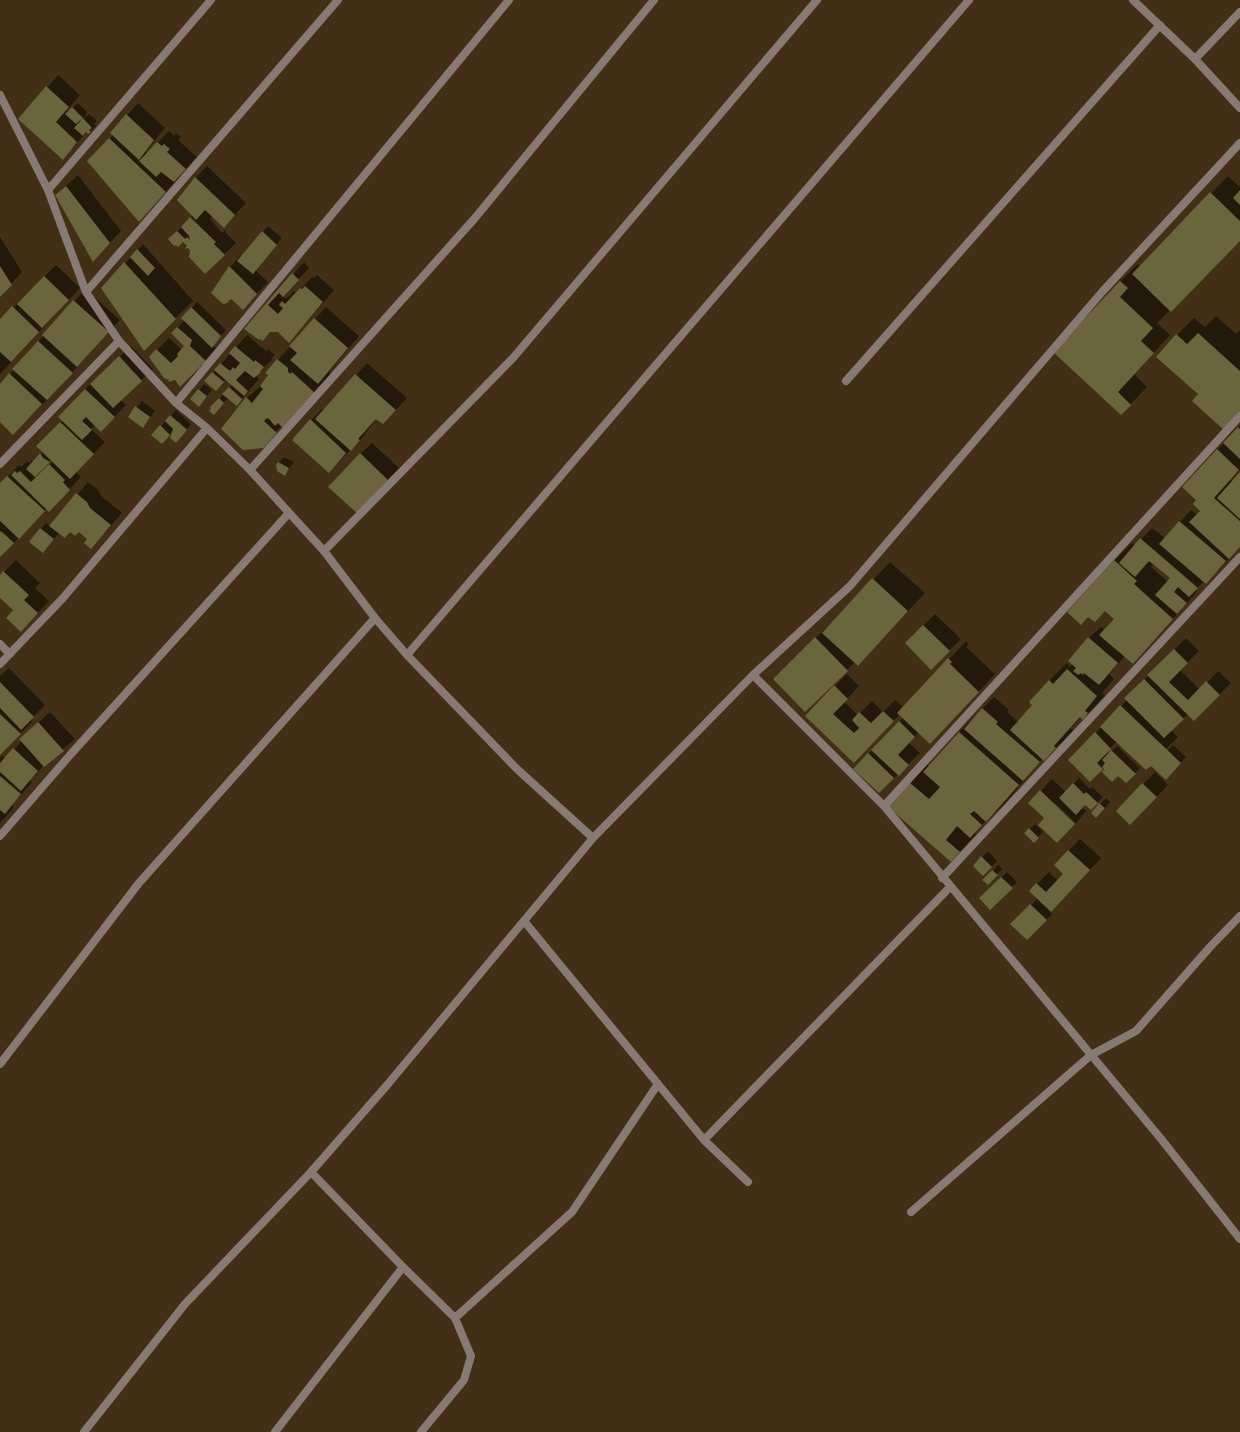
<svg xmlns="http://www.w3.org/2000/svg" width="1240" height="1432" viewBox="0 0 1240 1432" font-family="Overpass,sans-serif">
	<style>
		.shadow { fill: #0007; fill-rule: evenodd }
		.building { fill: #6a653d }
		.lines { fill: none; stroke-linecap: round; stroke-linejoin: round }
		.street { stroke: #897973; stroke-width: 8 }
	</style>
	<rect width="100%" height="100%" fill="#432f15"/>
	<path class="shadow" d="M58,75L80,95L67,110L68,112L78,103L87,112L83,119L89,114L97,121L94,124L96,126L88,133L87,132L63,158L20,119Z
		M138,103L165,128L146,151L148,153L169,131L174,136L176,133L181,137L178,140L197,157L150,209L88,161L113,135L111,133Z
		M207,166L246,203L224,226L212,216L210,219L222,233L226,229L225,232L236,243L205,273L183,241L169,240L193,215L179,200L196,177Z
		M78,175L121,231L104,249L56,195Z
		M1228,176L1240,187V240L1157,323L1170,335L1134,374L1147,387L1121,414L1055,352L1121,281L1138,264L1140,266Z
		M268,226L282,238L255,270L268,282L254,297L230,267L241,255L242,257Z
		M0,237L22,272L0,296Z
		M143,244L193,301L144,349L102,289Z
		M304,262L309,268L282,296L286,299L294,291L297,293L312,277L314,278L317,275L334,290L300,330L289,341L279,331H271L263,340L245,329Z
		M56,265L80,288L0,374V321Z
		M85,289L120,320L59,387L25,422L0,421V385Z
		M197,302L226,330L213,345L216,349L180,386L150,357L169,338L182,350L186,346L172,333L185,320L183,318Z
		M326,307L359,336L329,372L331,375L262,446L247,398L265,382L278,360Z
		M1216,316L1236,334L1240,330V413L1199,394L1177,335L1194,318L1205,327Z
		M247,335L266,351L268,349L275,355L271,359L272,360L255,375L259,379L237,404L228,398L219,408L212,407L232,385L226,379L221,384L206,381Z
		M131,346L153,369L120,400L126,405L112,419L95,425L91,429L105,442L76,472L81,477L60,499L47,508L0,557V485L19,465L21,467L27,461L30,463L32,460L34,462L43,452L38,446L63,420L85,389ZM51,459L53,461L37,477H34Z
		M367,363L407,398L394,412L377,418L362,438L329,472L311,420L322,409L324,411Z
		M204,384L212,390L199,405V390Z
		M142,401L155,411L143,426L129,416Z
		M176,410L191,424L187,429L178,421V424L167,438L161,426Z
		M1240,426V470L1231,480L1233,482L1240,474V547L1206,583L1204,581L1196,589L1197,591L1189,601L1133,663L1125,656L1109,674L1114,679L1102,693L1105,695L1100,701L1083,718L1081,717L1071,728L1073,730L1062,742L1044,759L1043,758L1004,804L974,832L976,834L951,861L888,806L927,765L929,767L959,732L994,697L1009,710L1007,712L1018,722L1033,705L1049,681L1067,663L1070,667L1073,664L1089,638L1101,627L1105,630L1115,618L1114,561L1132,543L1135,546L1152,528L1165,538L1191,510L1197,515L1201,510L1198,500L1217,450ZM1154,563L1171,578L1168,582L1151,567Z
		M372,443L399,468L368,501L360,454Z
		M284,457L294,462L284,475L277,465Z
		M88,482L98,490L102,497L122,513L91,548L88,538L79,531L59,533L48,546L41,529L46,523L50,526Z
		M16,560L40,583L35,588L49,601L32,619L15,610L0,596V576Z
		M890,562L925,593L858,665L855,662L805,711L774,679L827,627L828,628Z
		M935,614L961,639L931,668L906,643Z
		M1186,638L1199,651L1180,670L1200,690L1218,671L1231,683L1194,720L1188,714L1171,730L1178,737L1158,757L1117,741L1108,751L1110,753L1117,746L1140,768L1126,782L1119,774L1103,767L1090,780L1070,760L1127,700L1126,698Z
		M966,641L969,644L966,647L995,674L948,725L919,732L909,743L920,753L879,792L854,769L904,717L900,714L866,750L806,716L847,674L859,686L844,702L858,715L872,701L883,712L895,700L904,708Z
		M9,668L45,705L30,720L32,722L0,753V676Z
		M50,712L75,739L44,765L30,781L32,782L12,805L14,807L0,823V758L2,756L5,759L22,741L20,739Z
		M1173,745L1186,757L1166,778L1152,766Z
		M1155,772L1168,785L1142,812L1117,811Z
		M1079,778L1090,789L1092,787L1103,797L1091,809L1085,804L1082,808L1086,811L1076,823L1055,803V806L1046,818L1041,791L1052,779L1066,792Z
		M1106,798L1110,802L1102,811L1092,813Z
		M1035,824L1043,832L1034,842L1025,833Z
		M1080,839L1101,858L1050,912L1052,914L1027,939L1012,924L1038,898L1030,891L1049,872L1058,881L1065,874L1055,865Z
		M988,851L997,861L983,875L974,866Z
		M998,865L1002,869L988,884L984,880Z
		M1007,872L1017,882L990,908L980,898Z"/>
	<path class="building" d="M46,86L69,107L56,122L77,142L63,160L18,119Z
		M72,107L83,118L76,124L65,114Z
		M126,114L154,140L139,160L110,133Z
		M83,118L92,128L89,130L91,132L88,134L86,132L83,136L74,128Z
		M109,138L166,192L139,222L87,161Z
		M157,142L162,146L164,144L170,149L167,152L186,169L174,182L161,172L156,177L139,161Z
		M195,177L235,215L224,228L205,210L196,220L177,200Z
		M66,186L110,243L93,262L55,195Z
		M1240,190V205L1233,198Z
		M1210,192L1240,221V241L1171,312L1132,274Z
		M190,217L216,242L214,244L225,255L205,274L189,257L190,251L188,248L186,249L185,248L187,246L183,242L178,247L176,245L174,246L168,239L177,231L185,239L187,237L190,240L189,236L181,227Z
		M262,231L277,245L253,274L237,261Z
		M137,249L155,268L148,276L130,257Z
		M124,262L176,319L144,351L101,288Z
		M0,266L12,285L0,297Z
		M229,266L257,294L243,310L231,299L227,303L223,304L211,293Z
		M292,273L299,280L283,297L279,293L268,305L278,314L283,308L279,305L282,301L285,304L300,288L302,289L305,286L323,302L289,343L278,332H270L263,341L260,339L259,340L244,329Z
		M44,276L69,300L42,328L17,304Z
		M1120,281L1128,288L1120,297L1153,328L1141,341L1154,353L1118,392L1131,405L1121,415L1053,352Z
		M73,300L109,332L77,367L42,335Z
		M12,306L39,332L11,362L0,352V319Z
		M191,307L221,336L212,348L181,318Z
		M314,318L348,348L318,384L290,360L297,353L289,346Z
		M177,327L192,340L190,346L206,361L180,387L175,380L168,382L169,380L164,378L149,357L156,349L171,363L178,356L177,354L184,346L171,333Z
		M1198,333L1240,371V412L1224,430L1192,401L1198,394L1156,357L1176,334L1187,344Z
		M38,341L73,373L47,400L12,369Z
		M235,346L254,362L255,360L264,367L260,371L261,372L254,378L245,371L236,380L248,391L244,396L214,370L220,363L230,371L233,367L235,369L240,363L229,353Z
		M119,356L142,381L113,408L90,384Z
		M277,359L288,368V372L291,374L292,372L315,393L283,428L278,423L275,426L269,419L267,418L264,421L277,433L264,448L243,450L221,429L246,397L252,403L263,389L260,386L268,375L265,373Z
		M212,372L224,382L216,391L204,381Z
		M9,373L42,404L13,435L0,422V384Z
		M355,374L396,410L383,424L376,419L358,439L360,440L351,451L315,419Z
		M229,387L242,399L237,406L222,394Z
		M85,389L115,417L101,432L86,417L82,421L92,430L82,440L58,417Z
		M198,389L207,396L199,407L190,399Z
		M219,398L224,403L214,415L209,411L211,409L210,407Z
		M135,406L150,417L143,428L128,417Z
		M170,415L187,430L176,443L170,438L173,429L165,421Z
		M310,419L346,453L329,473L292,440Z
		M60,422L94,454L70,479L36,446Z
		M160,425L170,435L162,444L151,435Z
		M1238,427L1240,429V459L1223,443Z
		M1217,449L1239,470L1214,498L1240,521V547L1229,559L1189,522L1200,511L1193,504L1196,500L1182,487Z
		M40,453L43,458L50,462L35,477L26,469Z
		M360,453L388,480L357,513L328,487Z
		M278,462L289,468L285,476L277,471L276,465Z
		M49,464L65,480L63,482L70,490L49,512L11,475L15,471L17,473L20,471L31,482Z
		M1240,472V519L1217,498Z
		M7,476L45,511L19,539L0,521V483Z
		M76,493L87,502L90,508L111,525L91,549L84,543L87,539L79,532L75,536L70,532L65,538L49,526Z
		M1179,521L1226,561L1206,584L1159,544Z
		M40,528L54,539L43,553L29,542Z
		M1,531L14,543L0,557V532Z
		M1140,538L1198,588L1189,597L1178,587L1174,592L1187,603L1177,614L1155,595L1170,578L1149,561L1135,577L1119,563Z
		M1114,560L1137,581L1134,584L1173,619L1133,664L1099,635L1114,619L1105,611L1095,622L1088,617L1081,625L1067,612Z
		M3,571L29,595L24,600L38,613L21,632L6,618L13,610L0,598V575Z
		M872,578L908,611L858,666L822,633Z
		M923,625L950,651L931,670L905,643Z
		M815,637L848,671L805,712L773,679Z
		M1088,637L1118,663L1099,685L1084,673L1083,675L1081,673L1078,675L1073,671L1076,668L1068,661Z
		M1174,649L1188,663L1169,682L1188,700L1206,681L1220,695L1194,721L1147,675Z
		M948,658L952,662L950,664L979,692L930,744L897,713Z
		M1067,669L1097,696L1085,711L1088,713L1083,720L1080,717L1054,746L1056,748L1044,761L1010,730L1032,705L1029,702L1049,680L1053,684Z
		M1144,679L1184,719L1164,738L1124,698Z
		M0,682L34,717L21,730L0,708Z
		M834,685L848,699L833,714L854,733L859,728L852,720L859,712L871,723L883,711L894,721L854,763L805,716Z
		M1120,705L1181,763L1166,780L1151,766L1146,770L1100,727Z
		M982,708L998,722L996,724L1040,762L1023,781L964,729Z
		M0,714L21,734L0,755Z
		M899,721L915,737L898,755L909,765L899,776L871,750Z
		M38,722L64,751L44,767L19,739Z
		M959,732L1019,785L986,822L974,811L970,814L982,825L970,838L957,826L946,840L960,852L951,862L887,806L909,782L929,799L940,787L923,772Z
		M1095,732L1111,749L1097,763L1103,769L1090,782L1068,760Z
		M13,748L38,771L21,791L0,772V763Z
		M1111,750L1136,774L1126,783L1118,776L1112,782L1102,772L1104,769L1102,767L1105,763L1102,760Z
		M868,753L894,778L879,793L853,769Z
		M0,776L21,794L5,814L0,810Z
		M1073,783L1084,794L1086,792L1098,803L1091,810L1085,805L1076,815L1059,798Z
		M1142,783L1157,797L1130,825L1116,811Z
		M1040,790L1075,824L1057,843L1038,825L1044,818L1028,803Z
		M1099,803L1105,808L1096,818L1091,813Z
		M1029,828L1039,838L1034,843L1024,833Z
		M1068,850L1090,870L1051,912L1029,891L1036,883L1046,892L1063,874L1054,865Z
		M981,856L992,867L983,876L973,866Z
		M992,870L998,875L988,885L982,880Z
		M1001,877L1013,888L990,910L979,898Z
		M1030,904L1047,920L1027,940L1010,924Z"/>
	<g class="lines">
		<path class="street" d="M1133,0L1195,59L1240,108
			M1195,59L1240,12
			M0,95L48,190L86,292L119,341L176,403L207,428L250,470L324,551L375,618L407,655L517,769L593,838
			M48,190L211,0
			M86,292L338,0
			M846,381L1160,25
			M176,403L509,0
			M0,464L119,341
			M250,470L475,218L654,0
			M324,551L513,358L817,0
			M0,644L10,654
			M407,655L969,0
			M0,664L63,598L207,428
			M753,675L884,806L1162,1140L1240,1239
			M884,806L1240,416
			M0,836L70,755L289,513
			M942,878L1240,557
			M524,921L704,1140L748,1182
			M0,1064L139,883L375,618
			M704,1140L950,887
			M311,1172L403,1267L455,1318L471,1356L464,1380L421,1432
			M911,1212L1091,1055L1136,1031L1210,947L1240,916
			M455,1318L572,1212L658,1084
			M84,1432L185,1304L311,1172L388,1084L593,838L753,675L850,586L1102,292L1240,143
			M275,1432L403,1267"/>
	</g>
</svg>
